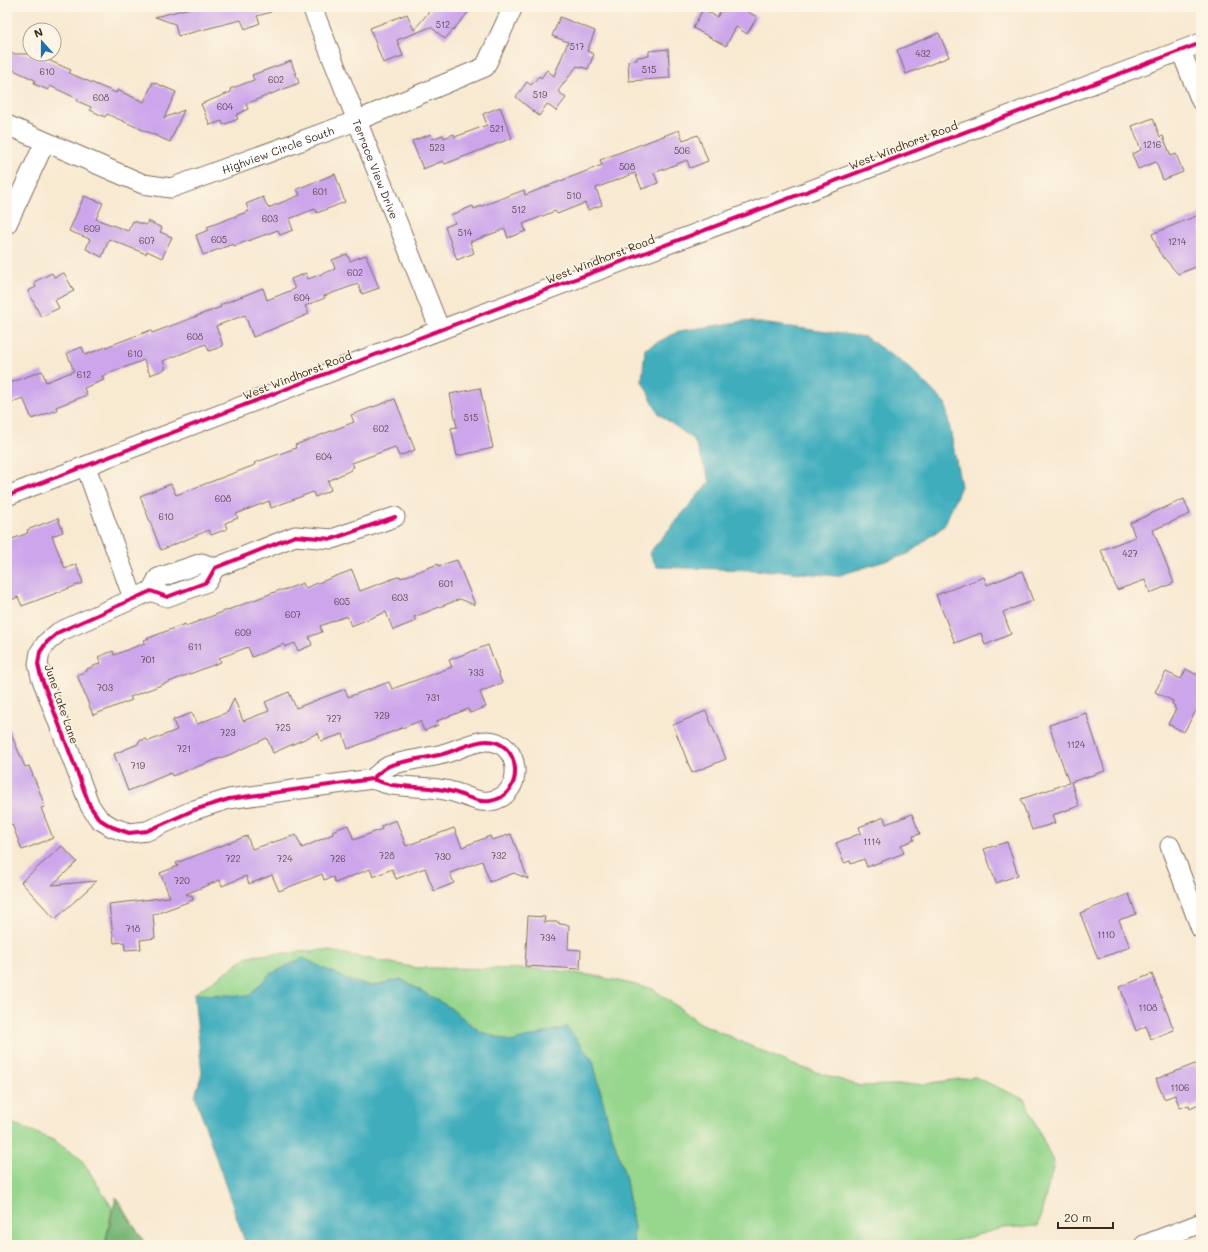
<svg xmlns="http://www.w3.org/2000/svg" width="1208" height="1252" viewBox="0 0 1208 1252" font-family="Mali,sans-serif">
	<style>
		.green { fill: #96d68d; stroke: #688056 }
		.forest { fill: #78b778; stroke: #5a704b }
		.water { fill: #40adbd; stroke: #3e6c6e }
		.building { fill: #cca5eb }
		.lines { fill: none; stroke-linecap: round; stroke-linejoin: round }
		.minor-casing { stroke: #7d6d5d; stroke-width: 21 }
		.minor { stroke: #fff; stroke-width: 19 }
		.cycleway-casing { stroke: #fcf5e5; stroke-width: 6 }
		.cycleway { stroke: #d6006c; stroke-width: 4 }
		.labels { text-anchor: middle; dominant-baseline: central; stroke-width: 3.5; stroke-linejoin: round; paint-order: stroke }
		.number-label { font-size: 9px; fill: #5f4951 }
		.street-label { font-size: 11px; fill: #3b2a1e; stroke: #fcf5e5 }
	</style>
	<rect width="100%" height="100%" fill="#fcf5e5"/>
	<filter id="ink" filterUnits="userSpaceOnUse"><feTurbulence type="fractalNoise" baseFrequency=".025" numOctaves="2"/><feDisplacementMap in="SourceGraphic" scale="8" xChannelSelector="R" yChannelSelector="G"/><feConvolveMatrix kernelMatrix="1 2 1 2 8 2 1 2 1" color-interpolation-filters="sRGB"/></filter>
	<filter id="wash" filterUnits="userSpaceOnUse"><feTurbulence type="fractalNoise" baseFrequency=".012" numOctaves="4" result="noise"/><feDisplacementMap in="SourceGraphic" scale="16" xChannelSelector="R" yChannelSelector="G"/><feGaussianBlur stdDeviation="0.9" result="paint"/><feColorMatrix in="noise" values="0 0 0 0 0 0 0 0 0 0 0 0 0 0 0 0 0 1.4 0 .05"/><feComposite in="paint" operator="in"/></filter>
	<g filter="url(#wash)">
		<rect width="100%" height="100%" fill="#f8e9d1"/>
		<path class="green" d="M324,950L417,968L544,969L596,976L653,989L700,1023L746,1044L794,1065L860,1086L924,1084L975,1077L1025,1100L1054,1164L1038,1226L1002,1228L941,1245H633L634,1227L625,1175L608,1122L593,1061L567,1028L512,1042L479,1031L449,1007L401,979L371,986L348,980L303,958L269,975L249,996L194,994L249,956Z
			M7,1121L53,1140L82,1160L112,1208L105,1245H7Z"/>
		<path class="forest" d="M116,1197L146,1245H105Z"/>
		<path class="water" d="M745,321L865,337L909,367L945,403L961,486L944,526L908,554L837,576L780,571L657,567L649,553L710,481L694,440L659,414L642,381L645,349L679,331Z
			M303,958L348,980L371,986L401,979L449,1007L479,1031L511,1042L567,1027L593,1061L608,1122L625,1175L634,1227L633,1245H246L195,1096L202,1073L194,994L249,996L269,975Z"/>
		<g id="blocks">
			<path class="building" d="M194,7H270L271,12L257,16L260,23L245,29L241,20L178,36L175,24L155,17Z
				M433,7H473L445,39L431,27L397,40L403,56L383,63L370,28L407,14L414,30Z
				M723,7H739L757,17L747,34L736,27L726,46L693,28L703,9L717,17Z
				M560,17L595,31L587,51L594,54L588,69L577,66L558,91L566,98L556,111L547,104L539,116L516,97L527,82L531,85L539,76L541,78L547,70L554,76L568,42L552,36Z
				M939,33L949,57L906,74L897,50Z
				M668,49L670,78L629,81L628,61L637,60V57L649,56V51Z
				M7,54H34L71,70L69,73L116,93L117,90L144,102L153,82L176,92L164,118L184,110L170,142L107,114L105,117L90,110L91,107L77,101L78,99L50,86L48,90L34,84L35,80L7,67Z
				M291,61L299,83L246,104L248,109L236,115L238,119L223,125L222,121L210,125L201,104L231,92L230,89L254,80L252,75Z
				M500,107L512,138L445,164L443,161L423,169L412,141L431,134L432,139L443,135L444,138L454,134L455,137L487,125L483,114Z
				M1153,118L1160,137L1163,136L1171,156L1176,154L1183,172L1163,180L1156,162L1138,169L1132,154L1141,150L1132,126Z
				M679,130L683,140L698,135L708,161L690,168L687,160L654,173L658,183L642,189L635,173L596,188L602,205L588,210L585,203L557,214L555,211L523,224L526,231L508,238L505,229L470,242L474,253L457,260L445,227L455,223L451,215L473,206L474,209L524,190L525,195L602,165L600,160Z
				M335,174L345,202L317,213L315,209L289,219L293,230L280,235L278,230L234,246L233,244L203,255L196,235L209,230L207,227L249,211L246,204L263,197L268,208L300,195L297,189Z
				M84,196L103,203L96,219L128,231L133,221L146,225L148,221L162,228L160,232L172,237L162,258L147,251L146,254L109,239L102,257L86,249L90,239L69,231Z
				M1201,214V265L1178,274L1159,252L1152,234Z
				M347,254L350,261L366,255L379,288L362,294L358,284L324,296L325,298L305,306L309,314L253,337L245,315L216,326L223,346L209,351L206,344L163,361L166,369L150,375L144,360L102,376L104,380L84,388L87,395L56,407L57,410L32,419L23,398L7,404V384L42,371L46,382L74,371L67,353L82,347L85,355L151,330L152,333L221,307L220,305L263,288L267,300L295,289L291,279L306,273L308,279L335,269L332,260Z
				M52,273L54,277L64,273L74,291L55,300L59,308L41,317L28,291L36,287L34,282Z
				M480,388L493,448L457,456L451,428L457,427L450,394Z
				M395,399L415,450L399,456L395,447L352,463L354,467L351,468V470L328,481L331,490L315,497L313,492L271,508L269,501L236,514L238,518L225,523L227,529L211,535L209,530L161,550L140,496L171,484L176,495L255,465L254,463L296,448L295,445L354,422L351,415Z
				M1184,499L1190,514L1153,530L1174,583L1150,593L1145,580L1117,590L1101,550L1135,537L1130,523Z
				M58,518L63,532L52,536L65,569L76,564L83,583L22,606L18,597L7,602V541L28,533L27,530Z
				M457,560L475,605L460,599L414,617L416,621L393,630L386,612L351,626L347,616L320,626L322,632L309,637L312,645L298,651L295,643L285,647L284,644L252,657L248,647L219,658L221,662L130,697L132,700L93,715L77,675L87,671V669L101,663L98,657L113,651L114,655L145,643L144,640L169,630L185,624L186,626L194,623L280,590H284L303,583L305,588L352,570L360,591L400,576L401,578L438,564V566Z
				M1022,571L1033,601L1003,612L1011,634L985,645L981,633L955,643L936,595L984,577L987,585Z
				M488,645L502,683L480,692L486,707L470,713L468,709L437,721L438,725L424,731L420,721L348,749L343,734L321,741L318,733L273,753L267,738L234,753L172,776L171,773L128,791L114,754L138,744L139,741L145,739L149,741L177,730L173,720L192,713L197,724L228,712L234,698L243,721L269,711L265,702L289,692L296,708L345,689L348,697L389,682L392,689L452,667L449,660Z
				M1186,669L1201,677V702L1184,732L1168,724L1176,709L1174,708L1175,706L1172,704L1173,701L1155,692L1166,672L1181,679Z
				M706,711L726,759L692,773L673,725Z
				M1086,713L1105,771L1071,782L1079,806L1052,815L1055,823L1032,830L1021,799L1069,783L1049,725Z
				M7,724L25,767L29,766L39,790L45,807L41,808L53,838L22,850L12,824L7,826Z
				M912,814L920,834L913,836L914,840L901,845L904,853L867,867L864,859L851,864L850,861L844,863L836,843L861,833L859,827L884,817L886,824Z
				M396,820L406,846L454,828L462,847L490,836L492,840L511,834L528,879L514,873L490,882L482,861L450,873L454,883L434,891L425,868L396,879L392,869L373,877L370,869L335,883L333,877L324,880L322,874L279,891L272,875L249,884L246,876L222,886L220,880L186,894L187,895H192L193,900L153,915L155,938L140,940L141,949L125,950L124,942L114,943L109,904L170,897L160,873L178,866L176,863L247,836L252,849L296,835L302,848L333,834L332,831L348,825L354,840L382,829L381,826Z
				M1007,842L1018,875L996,883L984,849Z
				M62,846L77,862L52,885L97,881L55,919L21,882Z
				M1129,894L1136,914L1119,920L1130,947L1098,959L1080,913Z
				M528,916L545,917L544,922H559V924L569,925L568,949L581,950L580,969L525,966Z
				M1152,974L1174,1030L1151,1039L1146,1026L1136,1031L1120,987Z
				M1195,1064L1201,1078V1103L1190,1108L1189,1105L1180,1108L1175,1095L1164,1099L1156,1079Z"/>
		</g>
	</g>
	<g filter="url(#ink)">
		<use href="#blocks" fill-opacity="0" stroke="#7d6d5d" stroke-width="1"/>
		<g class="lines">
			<g class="minor-casing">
				<g id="minor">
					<path id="s1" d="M312,7L440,330"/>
					<path d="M1181,51L1201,101"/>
					<path id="s2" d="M7,125L143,184L171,188L356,121L485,67L513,7"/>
					<path d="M7,224L45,142"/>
					<path d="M86,467L133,598"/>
					<path d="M7,496L440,330L1201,43"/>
					<path d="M151,591L158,578L202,563L215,568"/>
					<path d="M372,779C377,775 383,769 389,766C400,761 427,758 439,755C454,752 472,741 486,741C522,740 526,796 490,801C477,803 465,795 453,792C433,786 413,788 392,785C386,784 379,781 372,779L229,799L194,810L147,831L129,833L112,827L99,819L90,806L41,677L38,664L40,652L47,642L59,632L151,591L167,597L207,582L215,568L295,536L332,539L395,517"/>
					<path d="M1170,846L1201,929"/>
					<path d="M1144,1245L1201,1223"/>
				</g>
			</g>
			<use href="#minor" class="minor"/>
			<g class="cycleway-casing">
				<path id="cycleway" d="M7,496L440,330L1201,43
					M372,779C377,775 383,769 389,766C400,761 427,758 439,755C454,752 472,741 486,741C522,740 526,796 490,801C477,803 465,795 453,792C433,786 413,788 392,785C386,784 379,781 372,779L229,799L194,810L147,831L129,833L112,827L99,819L90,806L41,677L38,664L40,652L47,642L59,632L151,591L167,597L207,582L215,568L295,536L332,539L395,517"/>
			</g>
			<use href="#cycleway" class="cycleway"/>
		</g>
	</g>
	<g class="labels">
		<g class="number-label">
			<text x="443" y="24">512</text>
			<text x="577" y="46">517</text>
			<text x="923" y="53">432</text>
			<text x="649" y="69">515</text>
			<text x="47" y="71">610</text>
			<text x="276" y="79">602</text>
			<text x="540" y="94">519</text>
			<text x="101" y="97">608</text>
			<text x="225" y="106">604</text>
			<text x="497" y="128">521</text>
			<text x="1152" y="144">1216</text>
			<text x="437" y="147">523</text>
			<text x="682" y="150">506</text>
			<text x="627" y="166">508</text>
			<text x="320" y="191">601</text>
			<text x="574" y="195">510</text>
			<text x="519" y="209">512</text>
			<text x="270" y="218">603</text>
			<text x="92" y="228">609</text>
			<text x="465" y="232">514</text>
			<text x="219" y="239">605</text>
			<text x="147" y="240">607</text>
			<text x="1177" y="241">1214</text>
			<text x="355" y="272">602</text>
			<text x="302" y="297">604</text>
			<text x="195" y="336">608</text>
			<text x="135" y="353">610</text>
			<text x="84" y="374">612</text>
			<text x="471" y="417">515</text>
			<text x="381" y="428">602</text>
			<text x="324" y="456">604</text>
			<text x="223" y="498">608</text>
			<text x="166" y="516">610</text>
			<text x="1130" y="553">427</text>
			<text x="446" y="583">601</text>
			<text x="400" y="597">603</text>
			<text x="342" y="601">605</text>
			<text x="293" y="614">607</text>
			<text x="243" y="632">609</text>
			<text x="195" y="646">611</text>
			<text x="148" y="659">701</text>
			<text x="476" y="672">733</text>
			<text x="105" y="687">703</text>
			<text x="433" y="697">731</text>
			<text x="382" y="715">729</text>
			<text x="334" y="718">727</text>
			<text x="283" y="727">725</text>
			<text x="228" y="732">723</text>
			<text x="1076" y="744">1124</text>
			<text x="184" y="748">721</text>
			<text x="138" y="765">719</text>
			<text x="872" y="841">1114</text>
			<text x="387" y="855">728</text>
			<text x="499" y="855">732</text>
			<text x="443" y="856">730</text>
			<text x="233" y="858">722</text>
			<text x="285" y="858">724</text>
			<text x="338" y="858">726</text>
			<text x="182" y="880">720</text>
			<text x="133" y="928">718</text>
			<text x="1106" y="934">1110</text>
			<text x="548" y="937">734</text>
			<text x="1148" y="1007">1108</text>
			<text x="1180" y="1087">1106</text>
		</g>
		<g class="street-label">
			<text transform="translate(903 145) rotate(-21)">West Windhorst Road</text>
			<text stroke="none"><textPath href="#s2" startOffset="290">Highview Circle South</textPath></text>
			<text stroke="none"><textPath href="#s1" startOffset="174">Terrace View Drive</textPath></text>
			<text transform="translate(600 259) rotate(-21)">West Windhorst Road</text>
			<text transform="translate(297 375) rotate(-21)">West Windhorst Road</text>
			<text transform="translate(62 704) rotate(71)">June Lake Lane</text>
		</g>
	</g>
	<rect width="1208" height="1252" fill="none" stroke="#fcf5e5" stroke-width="24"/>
	<g transform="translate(42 42) rotate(339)"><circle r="19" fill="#fcf5e5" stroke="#afa495"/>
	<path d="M0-3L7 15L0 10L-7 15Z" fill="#1f6fb2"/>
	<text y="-6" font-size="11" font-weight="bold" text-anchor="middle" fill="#3b2a1e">N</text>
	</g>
	<path d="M1058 1222v6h55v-6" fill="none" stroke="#3b2a1e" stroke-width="2"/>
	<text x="1064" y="1222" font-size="12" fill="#3b2a1e" stroke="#fcf5e5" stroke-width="3" paint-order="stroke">20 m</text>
</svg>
